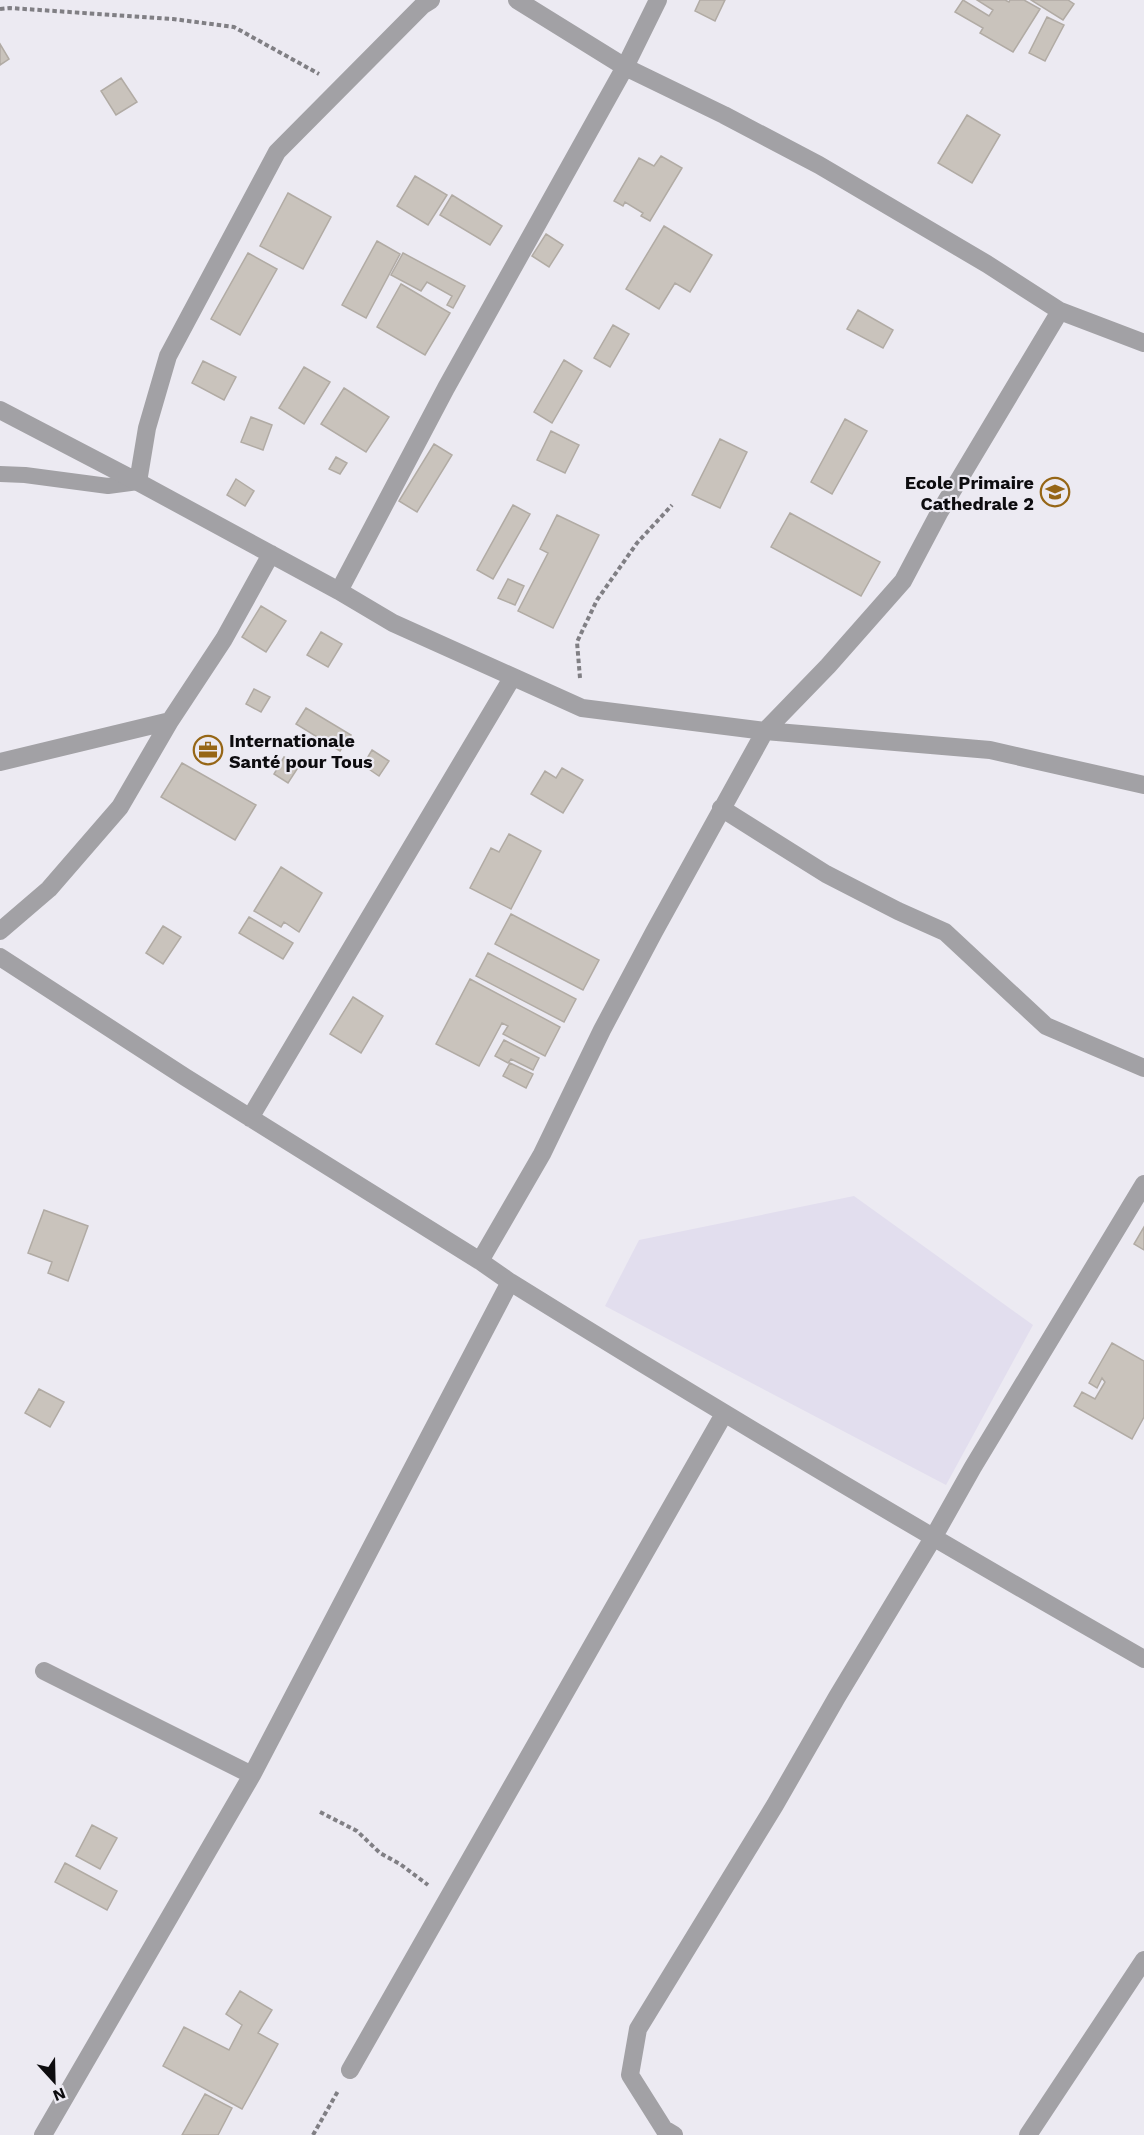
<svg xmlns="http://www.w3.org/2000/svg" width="1144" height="2135" viewBox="0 0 1144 2135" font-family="'Work Sans',sans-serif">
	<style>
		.built { fill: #e2deee }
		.building { fill: #c9c3bc; stroke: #b1aba4; stroke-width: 1.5 }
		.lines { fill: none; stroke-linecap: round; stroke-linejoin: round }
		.path { stroke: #807f84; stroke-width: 4; stroke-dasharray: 4.5 3; stroke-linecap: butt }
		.service { stroke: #a2a1a5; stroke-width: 16 }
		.minor { stroke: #a2a1a5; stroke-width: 18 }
		.labels { text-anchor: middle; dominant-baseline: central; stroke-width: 4.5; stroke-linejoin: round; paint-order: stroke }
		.poi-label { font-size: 18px; font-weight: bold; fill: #0d0c0f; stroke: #eceaf2; text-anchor: end }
	</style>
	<rect width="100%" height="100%" fill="#eceaf2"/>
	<path class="built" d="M854,1196L1033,1325L946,1485L605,1306L639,1240Z"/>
	<path class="building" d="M700,0H725L715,21L695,11Z
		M963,0L989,16L993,10L977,0H1005L1009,2L1010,0H1024L1040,9L1013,52L980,33L983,28L955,12Z
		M1031,0H1068L1074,4L1063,20Z
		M1047,17L1064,25L1045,61L1029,53Z
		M0,44L9,59L0,65Z
		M121,78L137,102L116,115L101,91Z
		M967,115L1000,135L972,183L938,163Z
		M661,156L682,168L650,221L641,216L643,213L625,202L623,206L614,201L639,158L654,166Z
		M415,176L447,195L428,225L397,206Z
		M288,193L331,217L303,269L260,246Z
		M452,195L502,226L490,245L440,215Z
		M664,226L712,255L690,292L675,283L659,309L626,289Z
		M546,234L563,245L549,267L532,256Z
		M377,241L400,254L366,318L342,305Z
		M248,253L277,269L240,335L211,319Z
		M403,253L465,286L453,308L447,305L452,296L427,282L421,291L391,275Z
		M401,284L450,313L425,355L377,327Z
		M858,310L893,330L883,348L847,329Z
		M613,325L629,334L610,367L594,358Z
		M564,360L582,371L552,423L534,412Z
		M203,361L236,377L224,400L192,383Z
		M304,367L330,382L304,424L279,408Z
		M344,388L389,417L366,452L321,424Z
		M251,417L272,425L263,450L241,442Z
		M845,419L867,431L832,494L811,482Z
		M551,431L579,445L565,473L537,460Z
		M720,439L747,452L720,508L692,495Z
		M434,444L452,455L417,512L399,501Z
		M336,457L347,463L340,474L329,469Z
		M236,479L254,491L245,506L227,495Z
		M513,505L530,514L493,579L477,570Z
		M790,513L880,562L861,596L771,547Z
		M557,515L599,535L553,628L518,611L548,553L540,549Z
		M508,579L524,586L515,605L498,598Z
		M261,606L286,621L266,652L242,637Z
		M321,632L342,644L328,667L307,655Z
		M254,689L270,697L261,712L246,704Z
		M306,708L351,735L340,751L296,724Z
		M372,750L389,761L379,776L363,765Z
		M284,757L299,766L288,783L274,774Z
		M182,763L256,805L235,840L161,797Z
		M562,768L583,780L563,813L531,794L545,771L556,778Z
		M509,834L541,851L511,909L470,888L491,848L499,852Z
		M281,867L322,893L299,932L284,922L281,927L254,911Z
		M511,914L599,960L583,990L495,944Z
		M249,917L293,943L283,959L239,933Z
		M163,926L181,937L163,964L146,953Z
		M488,953L576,999L564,1022L476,976Z
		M470,979L560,1027L545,1056L503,1034L508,1026L502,1023L479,1066L436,1044Z
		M353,997L383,1016L361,1053L330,1034Z
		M504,1040L539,1058L533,1070L511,1059L508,1063L495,1056Z
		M510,1063L533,1074L526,1088L503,1076Z
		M44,1210L88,1226L68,1281L48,1273L52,1262L28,1253Z
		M1144,1227V1250L1134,1244Z
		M1112,1343L1144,1361V1417L1132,1439L1074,1406L1082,1392L1095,1399L1105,1382L1102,1378L1097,1388L1089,1383Z
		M39,1389L64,1402L50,1427L25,1413Z
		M92,1825L117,1838L100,1869L76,1856Z
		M65,1863L117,1891L107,1910L55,1882Z
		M240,1991L272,2010L258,2033L278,2044L242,2109L163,2066L184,2027L229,2050L242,2025L226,2014Z
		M205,2094L232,2108L218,2135H182Z"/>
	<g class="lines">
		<path class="path" d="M0,9L10,8L173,19L234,27L319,74
			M580,678L577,642L597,600L637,543L672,505
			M320,1812L357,1831L380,1853L400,1864L428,1885
			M313,2135L338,2091"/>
		<path class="service" d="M0,474L25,475L108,486L138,482"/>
		<path class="minor" d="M517,0L625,67L724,115L819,165L987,264L1060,311L1144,343
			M0,410L138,482L339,591L393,623L582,708L765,731L654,932L602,1030L542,1154L480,1261
			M138,482L147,428L168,356L277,152L423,5L431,0
			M339,591L446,388L625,67L658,0
			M765,731L828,666L903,581L939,513L1060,311
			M765,731L990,750L1144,785
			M0,762L170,721
			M721,808L826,874L898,911L945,932L1046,1026L1144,1068
			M0,931L49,889L120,807L170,721L224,639L271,554
			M0,957L185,1077L480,1261L510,1282C719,1412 930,1537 1144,1659
			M250,1118L512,678
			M44,1671L252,1775
			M350,2070L724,1414
			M43,2135L252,1775L510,1282
			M674,2135L664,2129L630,2075L638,2029L775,1805L837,1697L933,1538L973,1467L1144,1184
			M1028,2135L1144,1960"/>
	</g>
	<defs>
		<g id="school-ring" transform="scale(1.5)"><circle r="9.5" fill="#eceaf2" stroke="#966616" stroke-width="1.5"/><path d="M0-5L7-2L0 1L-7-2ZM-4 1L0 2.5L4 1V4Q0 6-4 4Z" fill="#966616"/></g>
		<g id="office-ring" transform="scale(1.5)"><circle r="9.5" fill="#eceaf2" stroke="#966616" stroke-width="1.5"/><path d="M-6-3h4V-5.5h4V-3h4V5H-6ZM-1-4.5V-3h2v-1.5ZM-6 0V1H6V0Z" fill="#966616"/></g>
	</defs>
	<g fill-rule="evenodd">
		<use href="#school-ring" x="1055" y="492"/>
		<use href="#office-ring" x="208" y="750"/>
	</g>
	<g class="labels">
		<g class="poi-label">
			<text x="1034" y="482">Ecole Primaire<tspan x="1034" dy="21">Cathedrale 2</tspan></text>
			<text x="229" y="740" text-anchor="start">Internationale<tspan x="229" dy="21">Santé pour Tous</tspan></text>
		</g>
	</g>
	<g transform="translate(54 2081) rotate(158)" stroke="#eceaf2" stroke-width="4.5" paint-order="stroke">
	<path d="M0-4.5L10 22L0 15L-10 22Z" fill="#0d0c0f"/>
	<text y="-9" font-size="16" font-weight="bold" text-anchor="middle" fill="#0d0c0f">N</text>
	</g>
</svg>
